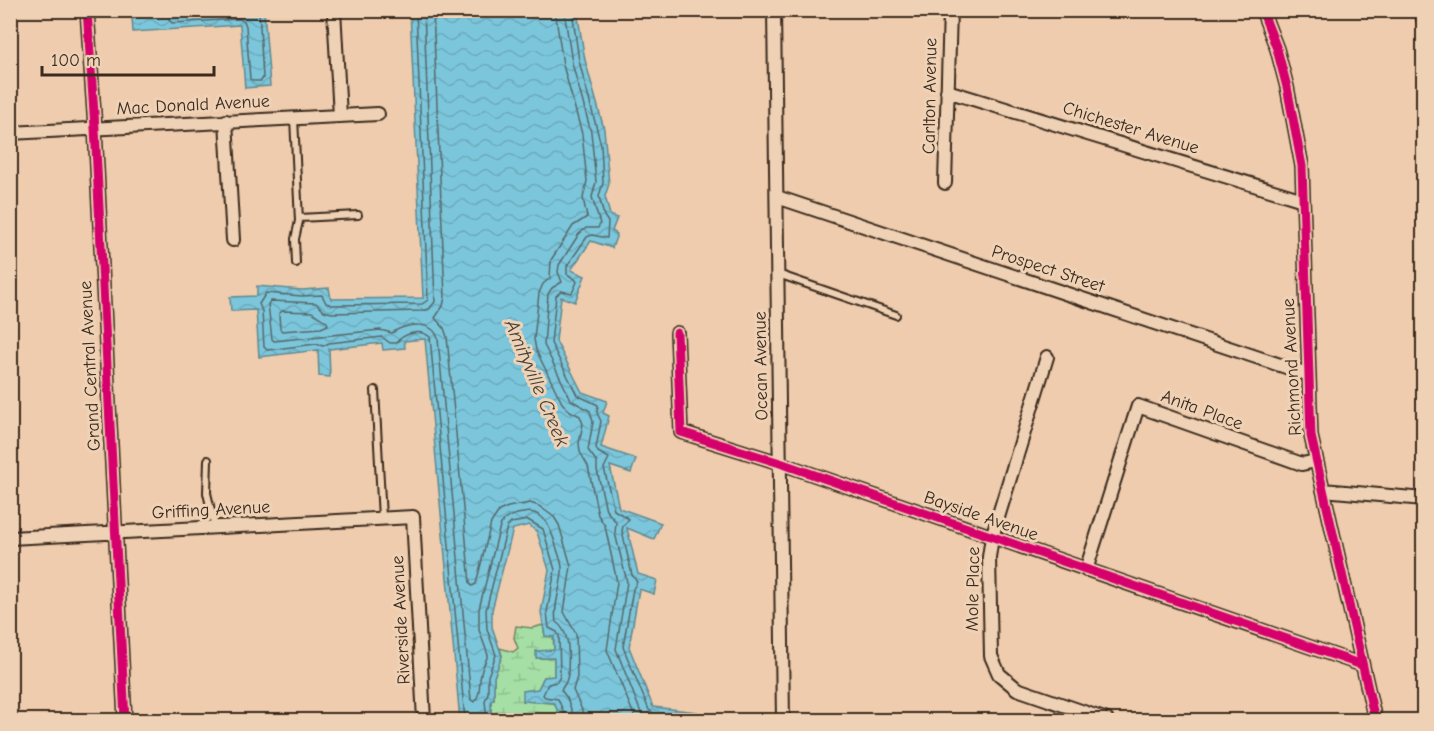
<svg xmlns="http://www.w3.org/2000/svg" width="1434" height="731" viewBox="0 0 1434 731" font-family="'Comic Neue',sans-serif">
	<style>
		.wetland { fill: url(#wetland-marsh); stroke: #708462; stroke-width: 1.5 }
		.water { fill: url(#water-waves); stroke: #61888f; stroke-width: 1.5 }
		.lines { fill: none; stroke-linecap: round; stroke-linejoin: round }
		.shore { stroke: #55686a; stroke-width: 1.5 }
		.service-casing { stroke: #3b2a1e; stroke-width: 10 }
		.minor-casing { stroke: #3b2a1e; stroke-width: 16 }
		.service { stroke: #efd2b5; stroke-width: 6 }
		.minor { stroke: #efd2b5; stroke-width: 12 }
		.cycleway-casing { stroke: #efd2b5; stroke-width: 13 }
		.cycleway { stroke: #d6006c; stroke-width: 9 }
		.labels { text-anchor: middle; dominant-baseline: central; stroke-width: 6; stroke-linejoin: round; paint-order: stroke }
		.street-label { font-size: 18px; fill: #3b2a1e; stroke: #efd2b5 }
		.water-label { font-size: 20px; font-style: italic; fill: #45413a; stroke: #efd2b5 }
	</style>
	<defs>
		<pattern id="wetland-marsh" width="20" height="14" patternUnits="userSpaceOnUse" patternTransform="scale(1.5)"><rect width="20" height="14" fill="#a5dfa5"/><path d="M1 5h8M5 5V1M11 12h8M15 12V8" fill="none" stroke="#8fc08e"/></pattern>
		<pattern id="water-waves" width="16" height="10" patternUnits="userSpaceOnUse" patternTransform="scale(1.5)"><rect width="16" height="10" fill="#7bc6db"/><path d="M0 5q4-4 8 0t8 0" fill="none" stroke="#6baabc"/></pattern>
	</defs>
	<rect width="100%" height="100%" fill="#eeccad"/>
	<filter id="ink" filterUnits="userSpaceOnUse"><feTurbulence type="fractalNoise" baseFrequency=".0167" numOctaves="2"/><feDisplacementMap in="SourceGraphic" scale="12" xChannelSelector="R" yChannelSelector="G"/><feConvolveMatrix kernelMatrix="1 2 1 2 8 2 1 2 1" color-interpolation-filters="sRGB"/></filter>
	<g filter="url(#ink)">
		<path class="wetland" d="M543,625L545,636H553L554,650L536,658H554V677H544L538,689L532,691L524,701L554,703L562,720H504L503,717H491V699H494V677L502,656L500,648L513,652L518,648L514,638L516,626L532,628Z"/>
		<path class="water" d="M188,11H264L270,86L245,88L240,25L133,32L132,18Z
			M410,11H577L585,60L604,129L609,184L605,196L610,215L617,218L612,231L617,234L612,248L591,241L571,270L585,276L575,302L561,297L556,341L582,392L607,401L603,413L609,416L601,447L636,459L631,473L610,466L619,508L661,523L654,539L627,528L638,574L657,580L654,594L639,589L629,647L653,707L697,712L695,720H562L554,703L523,701V691L538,689L544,677L554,676V658H536V651L554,650V637L545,636L541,612L549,570L537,532L529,525L513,529L492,610V627L502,656L494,677V699L491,700V717H503L504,720H460L425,339L404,341L405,348L383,350L382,343L329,349L330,377L319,376L318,350L259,357L256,310L231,311L230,297L257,296V286L302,290L329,288L331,299L423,298Z"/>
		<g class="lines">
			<path class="shore" d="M173,10L169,20L172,23L239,19L244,21L246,26L250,79L253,81H261L263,78L259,10
				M180,10L183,15L239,12L248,14L251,10
				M416,10L428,300L422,304L332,305L326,303L322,295L302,296L266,293L259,304L262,311L264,347L267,350L316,344L323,346L329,343L382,337L390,343H396C403,334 420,328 430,337L465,720
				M424,10L435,302L429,309L422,311L332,313L324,311L316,303L271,301L268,304L272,339L274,341L380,330L392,333C405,324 433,319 438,339L471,700L474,702C482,693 478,685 481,674C482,667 486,661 488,655L479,630V609L500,526C505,516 513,515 523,513C546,508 552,533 557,549C559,556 563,564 562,572C561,589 553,605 556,622C572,633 568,658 568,675L566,682L561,690L567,698L575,720
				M433,10L445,297L443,306L435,318L444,328L447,337L470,583L472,586L476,584L491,523L499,511L508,507L530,503L539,506L554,517L559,525L571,566L564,612L576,634L577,677L573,690L582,710L584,720
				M555,10L563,65L582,134L587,181L583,198L587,217L573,226L551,260L550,278L543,284L539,293L534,339L536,350L562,403L570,411L580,416L583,424L579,443L580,452L588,466L598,515L605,526L617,582L607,650L636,720
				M564,10L572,63L591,132L596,182L592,197L600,224L598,228H586L579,234L559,265L558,272L562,282L552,288L548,294L544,345L571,400L590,411L593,422L588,450L597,462V470L606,510L616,522L615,533L627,582L616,649L641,713L646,718L654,720
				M572,10L579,61L601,145L603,183L599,196L604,216L608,222L607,238L592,235L587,237L567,266V274L575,279L577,282L572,293L561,291L556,296L551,343L577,395L598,405L597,413L601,421L596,448L598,452L609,458L604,468L614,510L629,519L623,526L622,531L632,575L637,582L633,589L623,647L649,710L653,713L687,717L690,720
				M282,311L312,312L327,322L328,325L321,328L282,331L280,329L279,314Z
				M487,720L485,701L488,693V676L496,655L487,629L486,610L507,527L511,523L528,520L543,529L555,570L547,612L549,628L557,632L559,636L560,676L557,682L548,684L543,695L545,697L558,699L567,720"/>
			<g class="service-casing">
				<path id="service" d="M294,118L299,221L295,239L296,263
					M299,218L358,215
					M778,274L896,315
					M375,390L382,518
					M208,460L207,493L215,527"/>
			</g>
			<g class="minor-casing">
				<path id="minor" d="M87,10L95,128L125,720
					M334,10L340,116
					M774,10L783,720
					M1262,10L1277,49L1287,87L1302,166L1311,436L1375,720
					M1421,10L1424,22
					M947,91L1303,200
					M226,121L233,240
					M10,133L378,114
					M945,183L950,10
					M777,197L1307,374
					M677,333L681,432L780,463L1362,665
					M1047,357L992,537L989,557L991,656L999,674L1017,689L1107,720
					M1323,490L1424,499
					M10,538L413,517L424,720
					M1086,570L1138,406L1302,464L1316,461"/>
			</g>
			<use href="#service" class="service"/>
			<use href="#minor" class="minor"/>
			<g class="cycleway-casing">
				<path id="cycleway" d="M87,10L95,128L125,720
					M1262,10L1277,49L1287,87L1302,166L1311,436L1375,720
					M677,333L681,432L780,463L1362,665"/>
			</g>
			<use href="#cycleway" class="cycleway"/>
		</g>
	</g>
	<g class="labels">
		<g class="street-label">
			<text transform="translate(930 96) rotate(-89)">Carlton Avenue</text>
			<text transform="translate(193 105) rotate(-3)">Mac Donald Avenue</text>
			<text transform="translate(1131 128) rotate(17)">Chichester Avenue</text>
			<text transform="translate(1048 269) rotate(18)">Prospect Street</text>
			<text transform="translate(90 366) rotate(-93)">Grand Central Avenue</text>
			<text transform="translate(761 366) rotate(-91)">Ocean Avenue</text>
			<text transform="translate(1292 367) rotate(-93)">Richmond Avenue</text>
			<text transform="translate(1202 410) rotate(20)">Anita Place</text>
			<text transform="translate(211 510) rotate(-3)">Griffing Avenue</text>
			<text transform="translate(981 516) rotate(19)">Bayside Avenue</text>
			<text transform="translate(973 589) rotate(-89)">Mole Place</text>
			<text transform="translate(401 620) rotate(-93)">Riverside Avenue</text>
		</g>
		<g class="water-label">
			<text transform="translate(537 383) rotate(67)">Amityville Creek</text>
		</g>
	</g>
	<rect width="1434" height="731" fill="none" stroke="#efd2b5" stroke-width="36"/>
	<rect x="18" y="18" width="1398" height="695" fill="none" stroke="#3b2a1e" stroke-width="2" filter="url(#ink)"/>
	<path d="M42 66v9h172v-9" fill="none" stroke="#3b2a1e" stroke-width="3"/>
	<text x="51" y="66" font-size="18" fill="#3b2a1e" stroke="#efd2b5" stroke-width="4.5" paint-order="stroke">100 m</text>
</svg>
